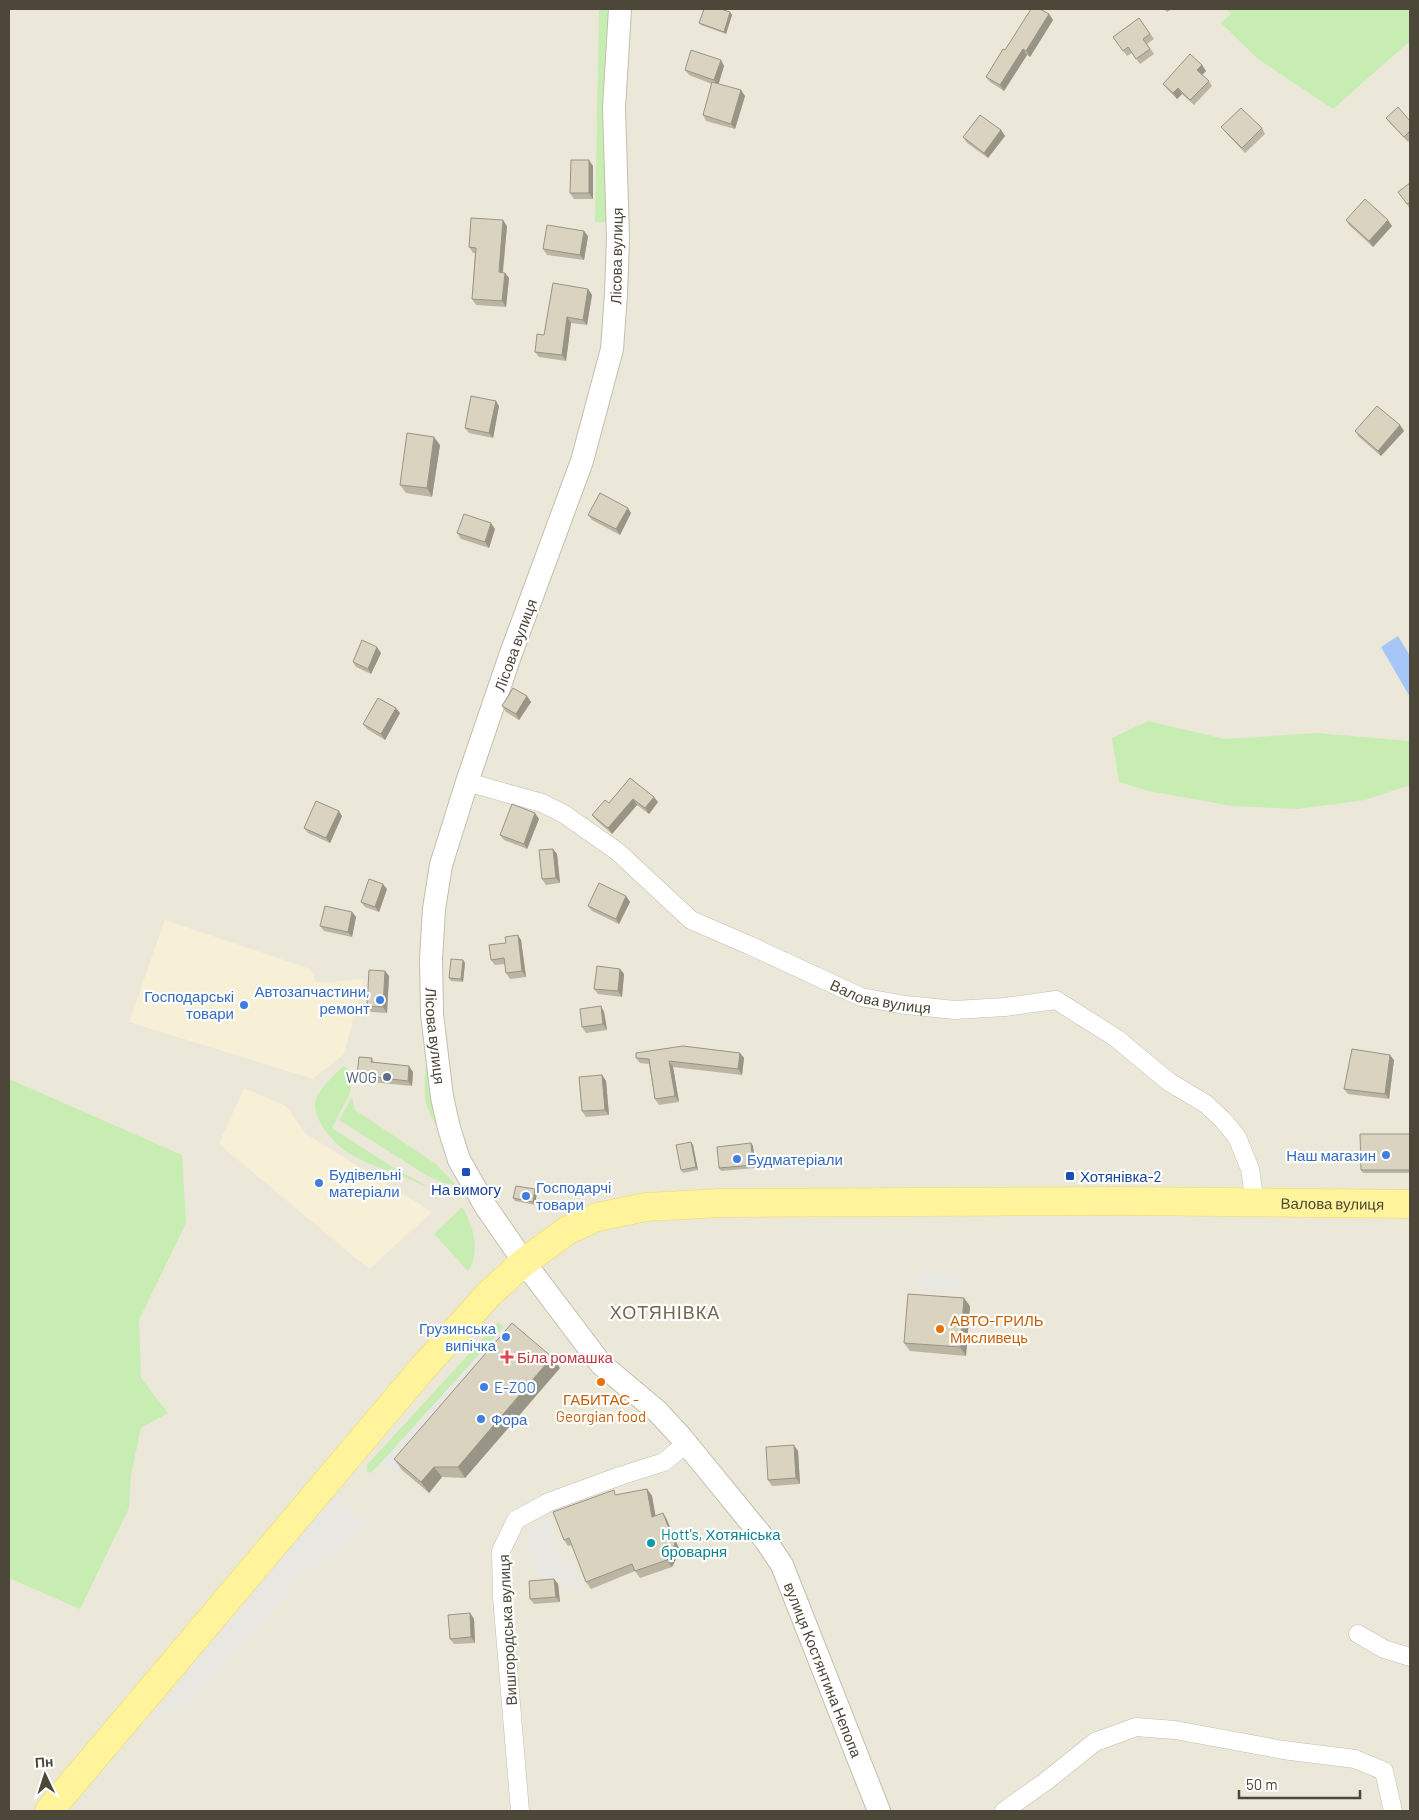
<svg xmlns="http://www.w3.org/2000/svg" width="1419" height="1820" viewBox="0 0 1419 1820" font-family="Barlow,sans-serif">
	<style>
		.residential { fill: #ebe8d9 }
		.commercial { fill: #f8f0d6 }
		.green { fill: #c8edb2 }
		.parking { fill: #e8e7e2 }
		.water { fill: #a5c6f6 }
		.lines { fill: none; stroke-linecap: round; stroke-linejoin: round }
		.minor-casing { stroke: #c3bfad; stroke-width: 19 }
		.tertiary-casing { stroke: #c3bfad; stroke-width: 24 }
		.primary-casing { stroke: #ecdb63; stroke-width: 29 }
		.minor { stroke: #fff; stroke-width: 18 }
		.tertiary { stroke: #fff; stroke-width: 22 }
		.primary { stroke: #fff49b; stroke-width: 28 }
		.wall { fill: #bbb5a4 }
		.shaded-wall { fill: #989486 }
		.building { fill: #d9d3bf; stroke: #989486 }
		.shop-dot { fill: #3f7fe0; stroke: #fff; stroke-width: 2 }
		.service-dot { fill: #5c6f8a; stroke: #fff; stroke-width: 2 }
		.transit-dot { fill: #1a4fb4; stroke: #fff; stroke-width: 2 }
		.food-dot { fill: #e8710a; stroke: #fff; stroke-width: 2 }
		.health-dot { fill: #e0444e; stroke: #fff; stroke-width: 2 }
		.culture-dot { fill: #0f9aa8; stroke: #fff; stroke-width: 2 }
		.labels { text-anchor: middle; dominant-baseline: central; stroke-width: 4.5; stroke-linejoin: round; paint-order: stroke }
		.street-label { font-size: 15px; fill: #4c4738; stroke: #fff }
		.shop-label { font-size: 15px; fill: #366cbe; stroke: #fff; text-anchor: start }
		.service-label { font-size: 15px; fill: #4e5e75; stroke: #fff; text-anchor: end }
		.transit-label { font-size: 15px; fill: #164399; stroke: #fff; text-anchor: start }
		.food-label { font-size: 15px; fill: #c56008; stroke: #fff; text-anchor: start }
		.health-label { font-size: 15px; fill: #be3a42; stroke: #fff; text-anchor: start }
		.culture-label { font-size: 15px; fill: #0d838f; stroke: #fff; text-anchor: start }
		.quarter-label { font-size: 18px; letter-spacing: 1px; fill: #6f684e; stroke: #fff }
	</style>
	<rect width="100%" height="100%" fill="#f6f5eb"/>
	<path class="residential" d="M9,9H1410V1811H9Z"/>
	<path class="commercial" d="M165,920L310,969L317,983L364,979L344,1054L313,1079L129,1022Z
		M244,1088L286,1106L306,1134L432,1212L369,1269L219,1144Z"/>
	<path class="green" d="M599,9H607L610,26L612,222H595Z
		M1226,9H1410V41L1333,109L1258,59L1221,23L1231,14Z
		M1148,721L1225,739L1317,733L1410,741V785L1365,800L1297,809L1232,806L1149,791L1119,782L1112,738Z
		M429,1046L445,1141C439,1130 431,1118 427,1106C422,1092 426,1060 429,1046Z
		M343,1066L353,1072L350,1093L332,1128L391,1166L430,1188C405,1177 371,1166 348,1153C334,1144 310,1117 316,1099C320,1087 335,1075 343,1066Z
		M9,1079L182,1155L186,1223L139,1320L141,1378L168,1413L141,1428L131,1475L129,1508L80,1609L9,1578Z
		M352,1097L355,1110L436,1164L456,1185L444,1183L426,1175L339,1120Z
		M462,1207C473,1223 481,1253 468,1271L434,1234Z
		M498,1322L504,1327L379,1465L370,1473L367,1471V1465Z"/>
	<path class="parking" d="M919,1270L962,1275L960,1291L917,1287Z
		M504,1327L515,1338L399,1471L379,1465Z
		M331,1496L366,1524L340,1554L308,1569L194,1700L152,1719Z
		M549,1518L561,1562L572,1558L583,1587L563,1589L558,1577L539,1582L537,1570L531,1564L527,1534L532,1525Z"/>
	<path class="water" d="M1398,636L1410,656V697L1381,647Z"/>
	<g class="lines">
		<g class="minor-casing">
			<g id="minor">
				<path id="s1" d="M467,782L542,803L564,814L618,852L691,920L751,946L861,997L905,1005L955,1010L1005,1007L1056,1000L1116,1038L1169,1082L1206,1104L1223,1120L1237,1137L1250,1169L1255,1203"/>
				<path d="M1358,1634L1384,1649L1410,1657"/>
				<path d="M520,1811L502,1597L501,1551L516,1520L549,1502L620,1476L664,1462L686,1444"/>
				<path d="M1004,1811L1045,1782L1095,1742L1136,1727L1175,1730L1283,1750L1355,1759L1384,1771L1393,1811"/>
			</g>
		</g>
		<g class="tertiary-casing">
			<g id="tertiary">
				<path id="s2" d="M620,9L614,108L618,238L616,294L612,349L582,461L510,656L467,782L441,865L434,909L431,959L432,1014L442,1097L449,1128L459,1160L486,1207L524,1262L601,1364L657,1411L681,1437L766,1541L782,1565L879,1811"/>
			</g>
		</g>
		<g class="primary-casing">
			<g id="primary">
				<path id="s3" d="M49,1811L422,1369L488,1295L524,1262L568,1230L597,1217L646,1207L721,1203L1121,1201L1410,1204"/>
			</g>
		</g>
		<use href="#minor" class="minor"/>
		<use href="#tertiary" class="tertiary"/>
		<use href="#primary" class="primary"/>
	</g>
	<path class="wall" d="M1164,9H1172L1167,12Z
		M730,12L732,15L726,34L701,25L699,23Z
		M1049,14L1053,20L1030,57L1027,55L1004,91L990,82L986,77L1005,50Z
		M1139,18L1154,39L1147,44L1154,54L1140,64L1132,53L1127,56L1113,37Z
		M1202,65L1206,71L1202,75L1209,81L1212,86L1194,105L1182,94L1177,99L1167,89L1163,84Z
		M724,66L718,84L745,96L735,129L706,121L703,115L712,84L689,75L685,70Z
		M1386,118L1410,121V140L1408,142L1390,123Z
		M1221,127L1262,128L1265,134L1245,153L1225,132Z
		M1001,130L1005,136L988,158L967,143L963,137Z
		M593,166V199H574L570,193Z
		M1410,183V209L1402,197Z
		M1346,220L1392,226L1373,247L1349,225Z
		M507,226L503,273H505L509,278L506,307L476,305L472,299L475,253H473L469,247Z
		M588,236L584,260L547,255L543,249Z
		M588,289L592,295L587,325L571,323L566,361L539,357L535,352Z
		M499,406L493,438L469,433L465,428Z
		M1400,425L1404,431L1381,456L1359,437L1355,431Z
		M440,445L432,497L406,493L400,485Z
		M631,513L620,535L592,520L588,515Z
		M495,529L489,548L461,539L457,533Z
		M381,653L371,674L356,667L353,662Z
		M527,696L531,702L519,720L506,712L502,706Z
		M400,713L385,740L367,729L363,724Z
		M630,778L658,802L649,814L637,805L612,834L596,820L592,815L609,803Z
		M342,816L330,843L308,833L304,828Z
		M539,819L527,849L504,840L500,835Z
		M553,849L557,854L560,883L546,885L542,879Z
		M387,889L379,912L365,907L361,902Z
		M626,896L630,902L619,924L592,911L588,906Z
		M352,912L356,917L352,937L324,931L320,926Z
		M521,940L526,977L510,979L506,973L505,964L495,965L491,960Z
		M465,963L463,982L451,981L449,978Z
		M620,969L624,974L622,997L598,994L594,989Z
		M385,971L389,976L387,1013L371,1012L367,1006Z
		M601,1006L604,1012L607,1030L586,1033L582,1027Z
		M740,1053L744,1058L742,1075L673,1067L679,1102L659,1105L655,1099L649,1064L640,1063L636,1058Z
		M372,1058L374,1062L413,1072L412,1086L361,1081L357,1075Z
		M1394,1060L1389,1099L1348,1094L1344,1089Z
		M602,1075L606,1081L609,1115L586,1117L582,1111Z
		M1410,1134V1173H1363L1361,1170Z
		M691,1142L693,1145L698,1170L683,1173L681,1170Z
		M751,1143L753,1146L755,1168L721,1171L719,1168Z
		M537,1192L535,1205L515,1201L513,1198Z
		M970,1306L966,1356L910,1351L904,1343Z
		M560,1368L465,1478L442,1477L429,1493L402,1470L394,1459Z
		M798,1451L800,1484L772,1486L768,1480Z
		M647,1489L652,1496L655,1516L663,1513L667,1520L680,1551L672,1567L640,1578L635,1571L591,1589L586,1582L572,1545L568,1546L564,1540L617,1495Z
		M554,1579L558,1584L560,1602L534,1604L530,1599Z
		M470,1613L474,1619L475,1643L454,1644L450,1639Z"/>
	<path class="shaded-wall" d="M730,12L732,15L726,34L724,32Z
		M1049,14L1053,20L1030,57L1026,51Z
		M1023,49L1027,55L1004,91L1000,85Z
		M721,60L724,66L718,86L714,80Z
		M1202,65L1206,71L1201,76L1197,70Z
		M1178,88L1182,94L1177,99L1173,93Z
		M741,90L745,96L735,129L731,124Z
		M1001,130L1005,136L988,158L984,153Z
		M589,160L593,166V199L589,193Z
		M503,220L507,226L502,278L499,272Z
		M1388,220L1392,226L1373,247L1369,241Z
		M584,231L588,236L584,260L580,255Z
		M505,273L509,278L506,307L502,301Z
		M588,289L592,295L587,325L583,320Z
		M567,317L571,323L566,361L562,355Z
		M496,401L499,406L493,438L489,433Z
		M1400,425L1404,431L1381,456L1378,451Z
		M434,437L440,445L432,497L427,488Z
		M628,508L631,513L620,535L616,529Z
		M491,523L495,529L489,548L485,542Z
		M377,647L381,653L371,674L368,669Z
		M527,696L531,702L519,720L516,714Z
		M396,708L400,713L385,740L381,734Z
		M654,797L658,802L649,814L645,808Z
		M633,799L637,805L612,834L608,828Z
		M339,811L342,816L330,843L326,838Z
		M535,813L539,819L527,849L524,844Z
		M553,849L557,854L560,883L556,878Z
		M383,884L387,889L379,912L375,907Z
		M626,896L630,902L619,924L616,919Z
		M352,912L356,917L352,937L348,932Z
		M518,935L521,940L526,977L522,971Z
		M463,960L465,963L463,982L461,979Z
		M620,969L624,974L622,997L618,991Z
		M385,971L389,976L387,1013L383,1007Z
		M601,1006L604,1012L607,1030L603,1024Z
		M740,1053L744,1058L742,1075L738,1069Z
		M1390,1055L1394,1060L1389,1099L1385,1094Z
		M669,1061L673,1067L679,1102L675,1096Z
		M409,1066L413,1072L412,1086L408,1081Z
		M602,1075L606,1081L609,1115L605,1110Z
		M691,1142L693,1145L698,1170L696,1167Z
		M751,1143L753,1146L755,1168L753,1165Z
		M535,1189L537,1192L535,1205L533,1202Z
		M964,1298L970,1306L966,1356L960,1347Z
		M552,1357L560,1368L465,1478L458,1467Z
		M794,1445L798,1451L800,1484L796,1478Z
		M434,1467L442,1477L429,1493L421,1482Z
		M647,1489L652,1496L657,1524L652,1517Z
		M663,1513L667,1520L680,1551L672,1567L667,1560Z
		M554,1579L558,1584L560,1602L556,1597Z
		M470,1613L474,1619L475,1643L471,1637Z"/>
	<path class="building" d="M704,9H721L730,12L724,32L699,23Z
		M1031,9H1040L1049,14L1026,51L1023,49L1000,85L986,77L1003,49L1005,50Z
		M1139,18L1150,34L1143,39L1150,49L1136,59L1128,47L1123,51L1113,37Z
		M691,50L721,60L714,80L685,70Z
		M1190,54L1202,65L1197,70L1209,81L1190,100L1178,88L1173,93L1163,84Z
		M712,82L741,90L731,124L703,115Z
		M1398,107L1410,121V131L1404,137L1386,118Z
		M1241,108L1262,128L1242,148L1221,127Z
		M980,115L1001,130L984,153L963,137Z
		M571,160H589V193H570Z
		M1410,183V202L1407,204L1398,192Z
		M1365,199L1388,220L1369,241L1346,220Z
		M471,218L503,220L499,272L505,273L502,301L472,299L476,248L469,247Z
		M547,225L584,231L580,255L543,249Z
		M553,283L588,289L583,320L567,317L562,355L535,352L537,334L544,335Z
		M471,396L496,401L489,433L465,428Z
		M1377,406L1400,425L1378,451L1355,431Z
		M407,433L434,437L427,488L400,485Z
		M600,493L628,508L616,529L588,515Z
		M464,514L491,523L485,542L457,533Z
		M362,640L377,647L368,669L353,662Z
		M513,688L527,696L516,714L502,706Z
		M378,698L396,708L381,734L363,724Z
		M630,778L654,797L645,808L633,799L608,828L592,815L605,800L609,803Z
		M316,801L339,811L326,838L304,828Z
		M512,804L535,813L524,844L500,835Z
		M553,849L556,878L542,879L539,850Z
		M369,879L383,884L375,907L361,902Z
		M599,883L626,896L616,919L588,906Z
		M325,906L352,912L348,932L320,926Z
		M518,935L522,971L506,973L504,958L491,960L489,945L506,943L505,937Z
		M451,959L463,960L461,979L449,978Z
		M597,966L620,969L618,991L594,989Z
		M369,970L385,971L383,1007L367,1006Z
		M601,1006L603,1024L582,1027L580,1009Z
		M683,1046L740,1053L738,1069L669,1061L675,1096L655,1099L649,1059L636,1058V1053Z
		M1352,1049L1390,1055L1385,1094L1344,1089Z
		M359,1057L372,1058L371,1062L409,1066L408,1081L357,1075Z
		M602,1075L605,1110L582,1111L579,1077Z
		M1360,1134H1410V1170H1361Z
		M691,1142L696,1167L681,1170L676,1145Z
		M751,1143L753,1165L719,1168L717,1147Z
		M516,1186L535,1189L533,1202L513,1198Z
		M908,1294L964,1298L960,1347L904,1343Z
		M512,1323L552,1357L458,1467H434L421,1482L394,1459Z
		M794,1445L796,1478L768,1480L766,1447Z
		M647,1489L652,1517L663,1513L675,1544L667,1560L635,1571L632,1564L586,1582L569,1538L564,1540L553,1512L614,1490L615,1495Z
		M554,1579L556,1597L530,1599L529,1581Z
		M470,1613L471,1637L450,1639L448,1615Z"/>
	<g class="shop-dot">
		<circle cx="380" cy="1000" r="5"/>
		<circle cx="244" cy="1005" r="5"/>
		<circle cx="1386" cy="1155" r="5"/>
		<circle cx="737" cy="1159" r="5"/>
		<circle cx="319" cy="1183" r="5"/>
		<circle cx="526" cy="1196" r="5"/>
		<circle cx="506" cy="1337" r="5"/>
		<circle cx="484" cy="1387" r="5"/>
		<circle cx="481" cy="1419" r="5"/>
	</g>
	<circle class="service-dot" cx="387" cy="1077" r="5"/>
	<g class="transit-dot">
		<rect x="461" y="1167" width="10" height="10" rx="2.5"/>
		<rect x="1065" y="1171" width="10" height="10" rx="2.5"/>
	</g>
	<g class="food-dot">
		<circle cx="940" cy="1329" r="5"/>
		<circle cx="601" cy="1382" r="5"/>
	</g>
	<path class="health-dot" d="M504.5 1349.5h5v5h5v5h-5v5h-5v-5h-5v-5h5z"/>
	<circle class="culture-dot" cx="651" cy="1543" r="5"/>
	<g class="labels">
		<g class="street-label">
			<text transform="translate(616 256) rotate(-89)">Лісова вулиця</text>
			<text transform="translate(515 645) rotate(-70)">Лісова вулиця</text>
			<text stroke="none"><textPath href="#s1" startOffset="474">Валова вулиця</textPath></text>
			<text stroke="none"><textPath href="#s2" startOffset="1056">Лісова вулиця</textPath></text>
			<text stroke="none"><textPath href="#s3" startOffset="1549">Валова вулиця</textPath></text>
			<text transform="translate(507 1630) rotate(-93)">Вишгородська вулиця</text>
			<text stroke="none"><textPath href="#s2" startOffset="1816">вулиця Костянтина Непопа</textPath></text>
		</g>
		<g class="shop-label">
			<text x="370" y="991" text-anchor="end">Автозапчастини,<tspan x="370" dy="17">ремонт</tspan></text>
			<text x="234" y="996" text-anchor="end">Господарські<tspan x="234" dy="17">товари</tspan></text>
			<text x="1376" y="1155" text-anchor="end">Наш магазин</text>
			<text x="747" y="1159">Будматеріали</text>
			<text x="329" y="1174">Будівельні<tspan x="329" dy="17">матеріали</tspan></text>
			<text x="536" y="1187">Господарчі<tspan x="536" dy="17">товари</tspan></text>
			<text x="496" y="1328" text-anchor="end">Грузинська<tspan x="496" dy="17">випічка</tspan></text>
			<text x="494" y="1387">E-ZOO</text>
			<text x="491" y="1419">Фора</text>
		</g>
		<g class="service-label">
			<text x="377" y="1077">WOG</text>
		</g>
		<g class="transit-label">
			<text x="1080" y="1176">Хотянівка-2</text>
			<text x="466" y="1189" text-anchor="middle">На вимогу</text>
		</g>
		<g class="food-label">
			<text x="950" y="1320">АВТО-ГРИЛЬ<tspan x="950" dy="17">Мисливець</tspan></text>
			<text x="601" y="1399" text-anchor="middle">ГАБИТАС -<tspan x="601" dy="17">Georgian food</tspan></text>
		</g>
		<g class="health-label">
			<text x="517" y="1357">Біла ромашка</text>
		</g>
		<g class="culture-label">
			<text x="661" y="1534">Hott's, Хотяніська<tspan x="661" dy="17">броварня</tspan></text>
		</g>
		<g class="quarter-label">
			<text x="665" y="1312">ХОТЯНІВКА</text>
		</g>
	</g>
	<rect width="1419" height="1820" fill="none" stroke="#4c4738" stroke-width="20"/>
	<g transform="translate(45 1775) rotate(356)" stroke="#ffffff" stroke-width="4" paint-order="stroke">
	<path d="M0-4L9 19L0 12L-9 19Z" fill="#4c4738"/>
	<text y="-8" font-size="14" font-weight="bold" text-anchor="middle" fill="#4c4738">Пн</text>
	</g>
	<path d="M1239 1790v8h121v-8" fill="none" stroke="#4c4738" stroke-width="2.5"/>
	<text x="1246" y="1790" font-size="15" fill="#4c4738" stroke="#ffffff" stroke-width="4" paint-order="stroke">50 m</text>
</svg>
